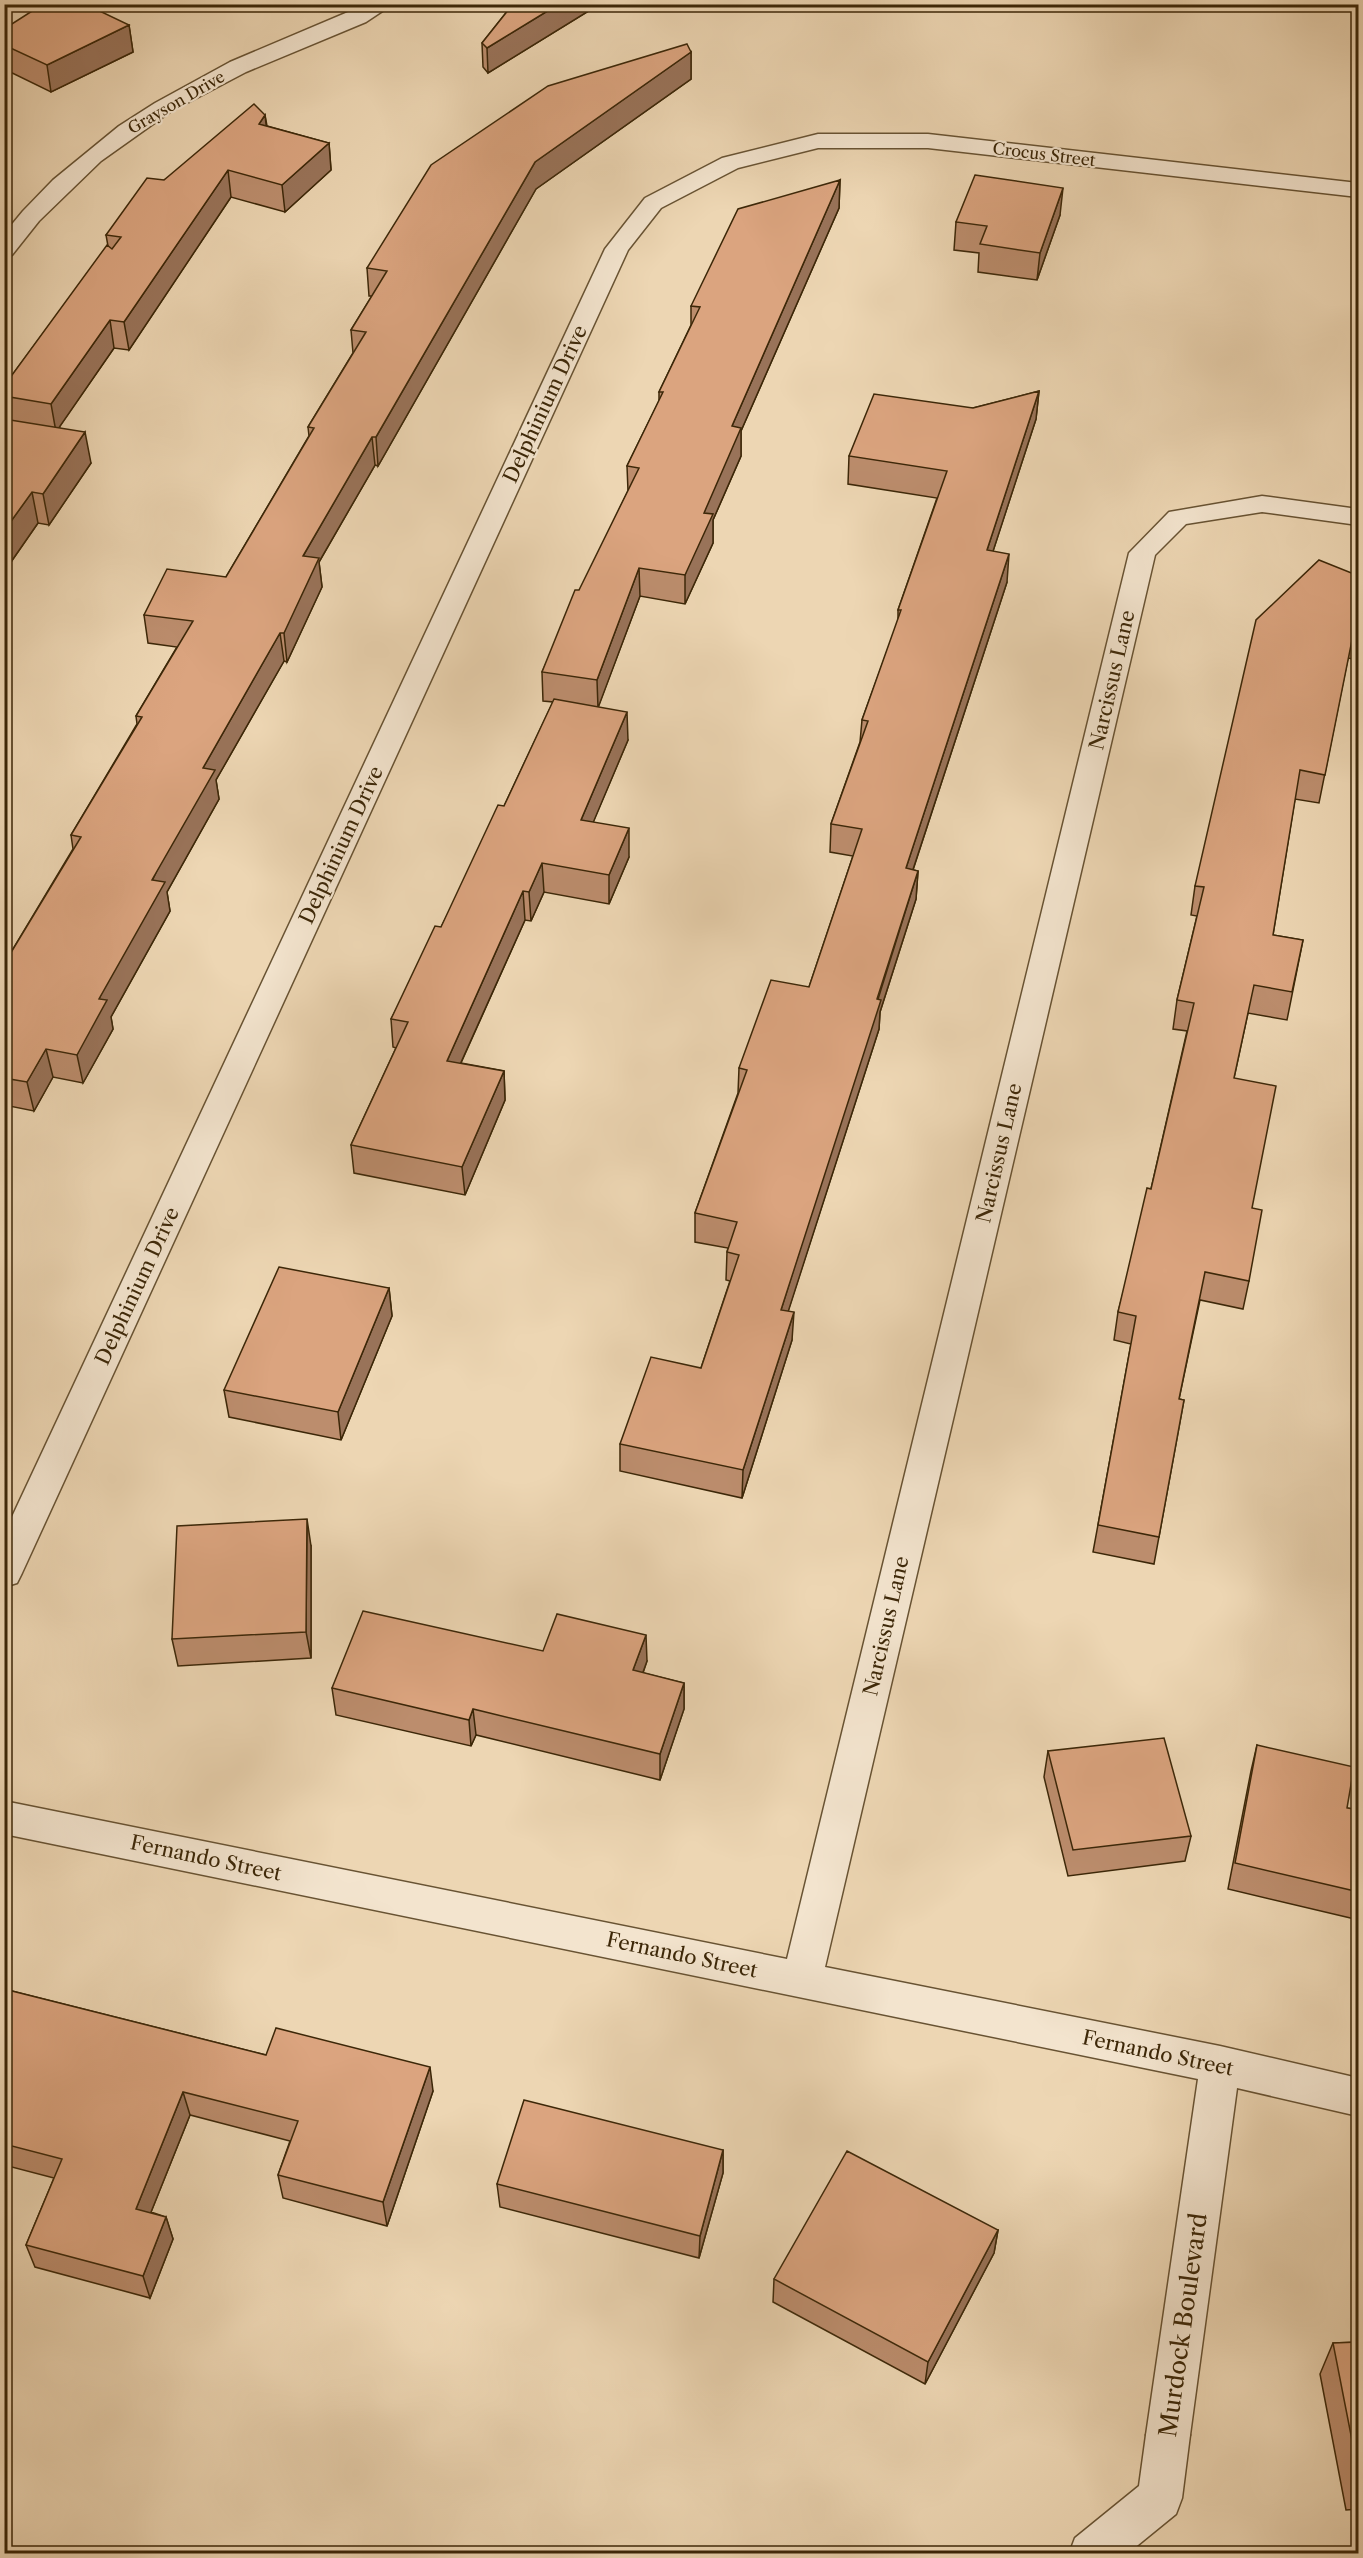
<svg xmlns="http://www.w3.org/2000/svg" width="1363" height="2558" viewBox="0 0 1363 2558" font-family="'Libre Caslon Text',serif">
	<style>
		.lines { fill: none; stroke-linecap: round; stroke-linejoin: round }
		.service-casing { stroke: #685333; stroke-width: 3 }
		.minor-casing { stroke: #685333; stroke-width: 3 }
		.service { fill: #f3e4ce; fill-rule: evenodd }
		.minor { fill: #f3e4ce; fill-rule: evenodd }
		.wall { fill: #bc8d6d; stroke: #3c2708; stroke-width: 1.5 }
		.shaded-wall { fill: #997359; stroke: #3c2708; stroke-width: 1.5 }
		.building { fill: #dba47f; stroke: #3c2708; stroke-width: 1.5 }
		.labels { text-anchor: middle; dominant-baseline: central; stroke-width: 4.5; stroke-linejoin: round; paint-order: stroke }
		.far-street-label { font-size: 16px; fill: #3c2708; stroke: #f3e4ce }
		.street-label { font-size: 20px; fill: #3c2708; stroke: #f3e4ce }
		.near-street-label { font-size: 24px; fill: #3c2708; stroke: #f3e4ce }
	</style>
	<rect width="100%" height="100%" fill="#edd6b3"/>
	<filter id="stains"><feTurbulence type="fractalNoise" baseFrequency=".00333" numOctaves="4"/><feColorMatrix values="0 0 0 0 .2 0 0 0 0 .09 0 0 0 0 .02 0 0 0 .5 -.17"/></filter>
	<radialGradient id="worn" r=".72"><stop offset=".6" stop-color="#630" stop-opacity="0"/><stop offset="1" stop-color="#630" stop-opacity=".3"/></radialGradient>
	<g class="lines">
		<g class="service-casing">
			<path id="service" d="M1168,2413L1183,2420L1190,2435L1182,2498L1176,2514L1127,2554H1069L1075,2538L1139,2486L1146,2435L1153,2420Z"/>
		</g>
		<g class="minor-casing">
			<path id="minor" d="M367,4H393L366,22L246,72L170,112L101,161L39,221L12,255L4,257V234L23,211L53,180L119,126L155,103L230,62Z
				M818,134H928L1358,183V197L928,148H818L738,168L661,208L628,250L22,1573L17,1583L4,1587V1534L605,249L645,198L722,158Z
				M1262,496L1358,509V525L1262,512L1186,524L1155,555L825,1967L1220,2046L1358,2078V2116L1237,2088L1190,2435L1183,2450L1168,2457L1153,2450L1146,2435L1198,2079L4,1834V1801L787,1959L1129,553L1169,512Z"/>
		</g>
		<use href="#service" class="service"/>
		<use href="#minor" class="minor"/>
	</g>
	<path class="wall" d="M513,4H600L488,73L483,67L482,43Z
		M129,25L133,52L51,92L4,69V29Z
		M691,52V79L536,189L378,466L375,465L319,562L322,587L287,662L284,661L216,780L219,799L167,892L170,911L111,1017L113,1029L83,1083L53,1077L34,1111L4,1105V964L73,849L71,835L137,724L136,716L177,647L148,643L144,615L226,577L309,436L308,427L353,353L351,330L372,296H369L367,268Z
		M265,115L267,126L329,143L331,170L285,212L231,197L129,350L114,348L59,427L91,463L49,525L38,523L4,572V386L108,246L106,235L164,180Z
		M840,180L839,208L741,431V456L713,520V543L685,604L640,596L598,707L628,740L593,822L629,857L609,904L544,892L531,921L525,920L461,1063L504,1071L505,1100L465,1195L354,1173L351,1145L396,1048L393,1047L391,1019L441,927L504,806L553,702L543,701L542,672L628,491L627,466L659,401V392L691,325V306Z
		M1060,215L1037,280L978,272L979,253L954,250L956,222Z
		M1039,391L1036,419L993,551L1007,582L913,870L918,871L916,899L880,1012L879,1029L788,1311L792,1340L742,1498L620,1471V1444L701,1368L730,1281L726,1280L727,1252L728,1248L695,1242V1213L738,1093L739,1068L809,987L853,856L830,852L831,824L860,742L862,720L898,621V610L937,498L848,484L849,456L973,408Z
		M1359,576V660L1348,658L1319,803L1295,799L1273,935L1303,940L1287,1020L1248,1013L1234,1078L1252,1208L1249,1281L1243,1309L1200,1300L1179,1399L1184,1400L1154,1564L1093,1552L1131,1344L1114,1340L1118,1312L1151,1189L1187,1031L1173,1029L1177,1000L1197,916L1191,915L1195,886Z
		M389,1288L392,1316L341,1440L229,1417L224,1390Z
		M311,1546V1658L178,1666L172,1639Z
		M543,1651L647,1661L643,1673L684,1683V1709L660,1780L476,1735L471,1746L336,1715L332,1688Z
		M1257,1745L1347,1808L1359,1810V1920L1228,1889L1251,1771Z
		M1048,1751L1191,1836L1185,1861L1068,1876L1044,1777Z
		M4,1989L266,2055L433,2091L387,2226L283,2198L278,2175L290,2141L190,2115L151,2212L166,2217L173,2239L150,2298L35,2267L26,2245L54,2178L4,2165Z
		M723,2150V2173L699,2258L500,2207L497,2184Z
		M998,2230L994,2253L925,2384L773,2302L774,2279Z
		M1359,2342V2509L1346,2510L1320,2374L1333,2343Z"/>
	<path class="shaded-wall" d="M4,4H24L4,9Z
		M559,4H600L488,73L487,48Z
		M129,25L133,52L51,92L47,65Z
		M691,52V79L536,189L378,466L376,437L535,162Z
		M265,115L268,142L259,124Z
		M329,143L331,170L285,212L282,185Z
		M228,170L231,197L129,350L124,322Z
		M840,180L839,208L741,431V456L713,520V543L685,604V575L704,513L732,426Z
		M1063,188L1060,215L1037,280L1040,253Z
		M110,320L114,348L56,432L51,404Z
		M1039,391L1036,419L984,579L987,550Z
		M85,432L91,463L49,525L43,494Z
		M372,437L375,465L319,562L322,587L287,662L284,633L303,556Z
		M32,492L38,523L4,572V531Z
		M1009,554L1007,582L904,897L906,868Z
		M639,568L640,596L598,708L597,680Z
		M280,633L284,661L216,780L219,799L167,892L170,911L111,1017L113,1029L83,1083L77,1055L99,999L203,768Z
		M627,712L628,740L582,849L581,820Z
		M629,828V857L609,904V875Z
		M542,863L544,892L531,921L529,892Z
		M918,871L916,899L880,1012L879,1029L780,1337L781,1310Z
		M523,891L525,920L449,1089L447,1061Z
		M46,1049L53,1077L34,1111L27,1082Z
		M504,1071L505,1100L465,1195L462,1167Z
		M389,1288L392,1316L341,1440L338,1412Z
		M794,1312L792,1340L742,1498L743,1470Z
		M307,1519L311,1546V1658L306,1632Z
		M646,1635L647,1661L634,1697L633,1670Z
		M684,1683V1709L660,1780V1754Z
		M473,1709L476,1735L471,1746L469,1720Z
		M430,2067L433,2091L387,2226L383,2202Z
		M183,2092L190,2115L143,2232L136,2209Z
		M723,2150V2173L699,2258L700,2236Z
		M166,2217L173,2239L150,2298L143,2276Z
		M998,2230L994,2253L925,2384L928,2362Z"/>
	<path class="building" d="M43,4H85L129,25L47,65L4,45V29Z
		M513,4H559L487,48L482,43Z
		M687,44L691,52L535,162L376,437H372L303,556L319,558L284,633H280L203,768L215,770L152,880L165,882L99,999L107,1000L77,1055L46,1049L27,1082L4,1078V964L81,837L71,835L142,717L136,716L193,621L144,615L167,569L226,577L314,428L308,427L366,332L351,330L387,271L367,268L431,165L548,86Z
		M254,104L265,115L259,124L329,143L282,185L228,170L124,322L110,320L51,404L4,396V386L107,245L112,249L121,237L106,235L147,178L164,180Z
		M975,175L1063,188L1040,253L980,244L987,226L956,222Z
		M840,180L732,426L741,428L704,513L713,514L685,575L639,568L597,680L542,672L575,590H579L639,468L627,466L663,392H659L700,307L691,306L738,209Z
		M1039,391L987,550L1009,554L906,868L918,871L877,999L881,1000L781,1310L794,1312L743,1470L620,1444L651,1357L701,1368L739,1255L727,1252L737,1222L695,1213L747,1070L739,1068L771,980L809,987L862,829L831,824L868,721L862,720L901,610H898L947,471L849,456L874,394L973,408Z
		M4,419L85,432L43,494L32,492L4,531Z
		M1319,560L1359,576V630H1354L1325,775L1300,770L1273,935L1303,940L1292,992L1254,985L1234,1078L1276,1086L1252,1208L1262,1210L1249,1281L1205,1272L1179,1399L1184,1400L1159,1537L1098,1525L1136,1316L1118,1312L1147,1188L1151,1189L1194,1003L1177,1000L1204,887L1195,886L1256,620Z
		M554,699L627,712L581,820L629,828L609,875L542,863L529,892L523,891L447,1061L504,1071L462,1167L351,1145L408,1022L391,1019L435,926L441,927L498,805L504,806Z
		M279,1267L389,1288L338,1412L224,1390Z
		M307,1519L306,1632L172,1639L177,1526Z
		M363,1611L543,1651L557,1614L646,1635L633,1670L684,1683L660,1754L473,1709L469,1720L332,1688Z
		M1164,1738L1191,1836L1073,1850L1048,1751Z
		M1257,1745L1354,1767L1347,1808L1359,1810V1892L1235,1863Z
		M4,1989L266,2055L276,2028L430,2067L383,2202L278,2175L298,2121L183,2092L136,2209L166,2217L143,2276L26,2245L62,2159L4,2144Z
		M524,2100L723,2150L700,2236L497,2184Z
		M847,2151L998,2230L928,2362L774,2279Z
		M1359,2342V2476L1333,2343Z"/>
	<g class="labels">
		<g class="far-street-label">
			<text transform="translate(176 102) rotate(-30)">Grayson Drive</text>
			<text transform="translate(1044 154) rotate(7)">Crocus Street</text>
		</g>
		<g class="street-label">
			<text transform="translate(545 404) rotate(-65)">Delphinium Drive</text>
			<text transform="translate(1112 680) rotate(-77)">Narcissus Lane</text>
			<text transform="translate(341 845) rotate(-65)">Delphinium Drive</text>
			<text transform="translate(999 1153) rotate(-77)">Narcissus Lane</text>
			<text transform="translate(137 1286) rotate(-65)">Delphinium Drive</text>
			<text transform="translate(886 1626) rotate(-77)">Narcissus Lane</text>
			<text transform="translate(206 1858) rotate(12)">Fernando Street</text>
			<text transform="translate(682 1955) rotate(12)">Fernando Street</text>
			<text transform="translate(1158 2053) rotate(12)">Fernando Street</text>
		</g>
		<g class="near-street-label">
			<text transform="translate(1183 2325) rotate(-82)">Murdock Boulevard</text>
		</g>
	</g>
	<rect width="1363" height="2558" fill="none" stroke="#edd6b3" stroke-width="24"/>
	<rect x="6" y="6" width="1351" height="2546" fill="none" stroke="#3c2708" stroke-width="3"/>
	<rect x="12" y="12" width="1339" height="2534" fill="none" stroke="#3c2708" stroke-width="1.5"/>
	<rect width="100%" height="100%" filter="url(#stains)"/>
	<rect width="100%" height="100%" fill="url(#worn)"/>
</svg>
